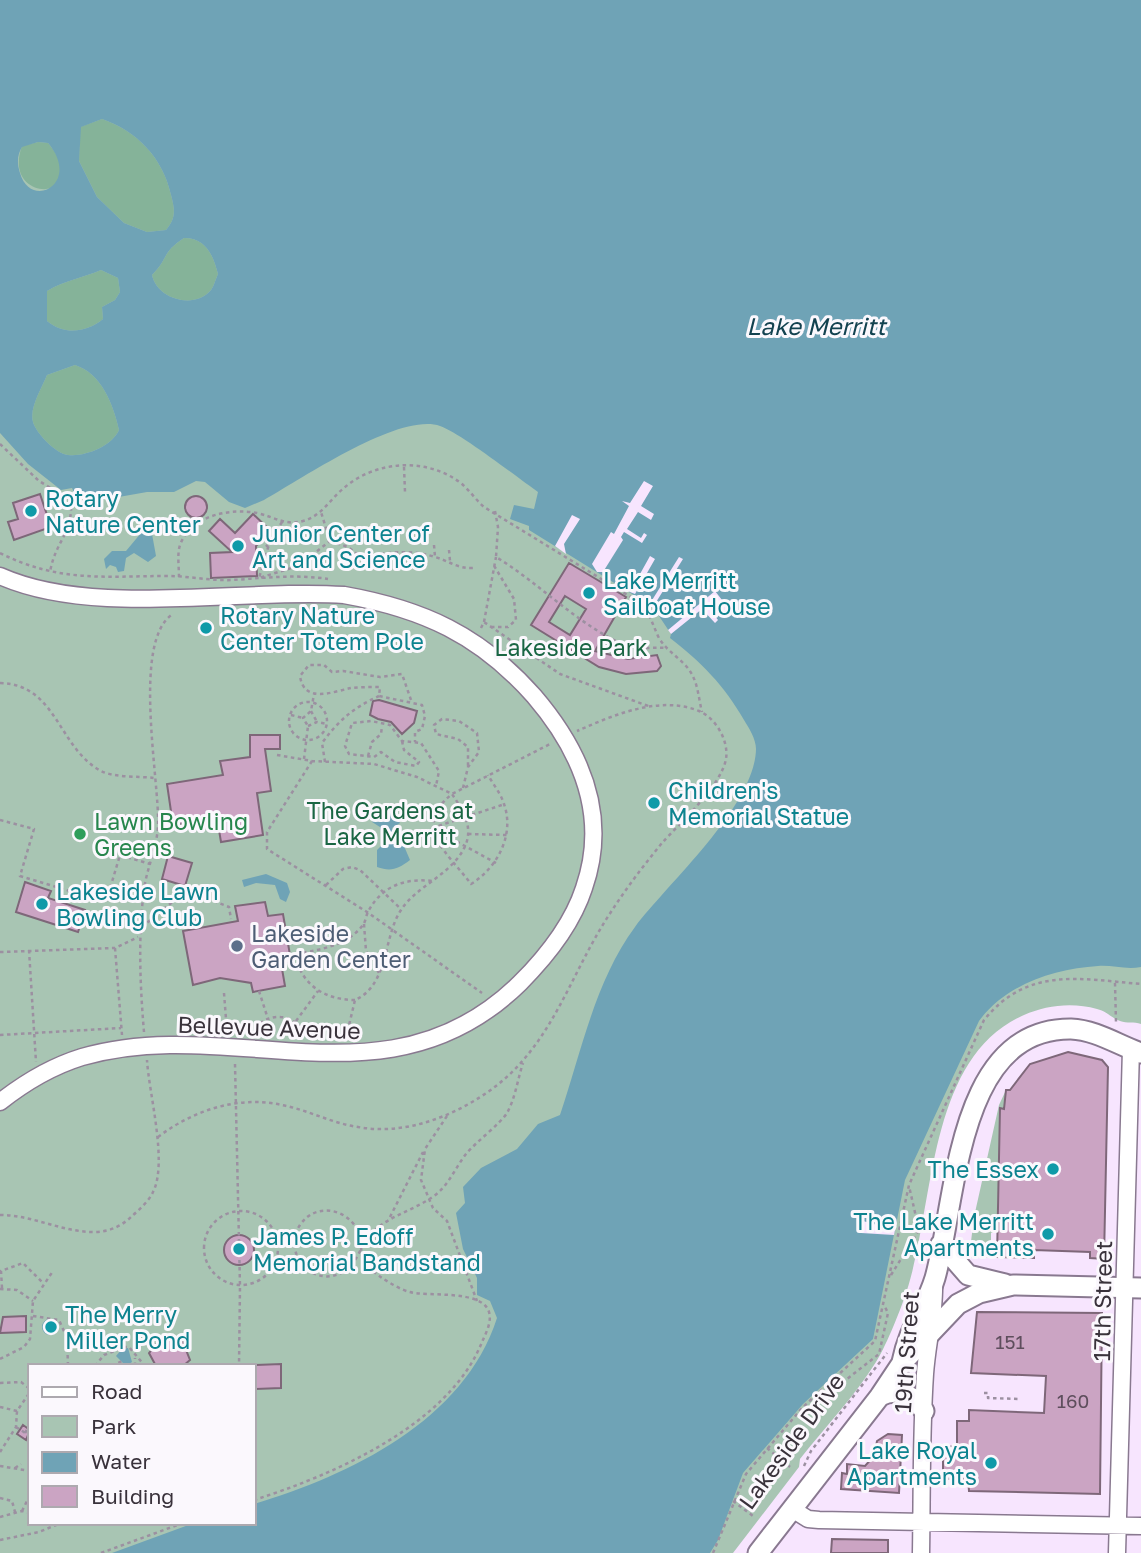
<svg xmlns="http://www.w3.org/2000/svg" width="1141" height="1553" viewBox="0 0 1141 1553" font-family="'Golos Text',sans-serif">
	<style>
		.green { fill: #a8c5b3; fill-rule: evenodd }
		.forest { fill: #85b399 }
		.water { fill: #6fa3b6; fill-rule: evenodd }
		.pier { fill: #f7e5fe }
		.building { fill: #cba4c3; stroke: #7e6779; stroke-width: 2; fill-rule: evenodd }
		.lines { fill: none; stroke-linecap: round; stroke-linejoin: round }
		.minor-casing { stroke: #897990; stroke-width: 19 }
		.tertiary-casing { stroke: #897990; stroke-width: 23 }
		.path { stroke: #9c90a1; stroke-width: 2.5; stroke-dasharray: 3.5 3.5; stroke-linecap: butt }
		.minor { stroke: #fff; stroke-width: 16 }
		.tertiary { stroke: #fff; stroke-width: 19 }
		.culture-dot { fill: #0f9aa8; stroke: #fbf8fd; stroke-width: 2.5 }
		.leisure-dot { fill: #2e9e5b; stroke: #fbf8fd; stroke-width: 2.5 }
		.service-dot { fill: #5c6f8a; stroke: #fbf8fd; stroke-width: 2.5 }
		.labels { text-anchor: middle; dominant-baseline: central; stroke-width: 6; stroke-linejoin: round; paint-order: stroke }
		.number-label { font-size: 19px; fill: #5e4e5d }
		.culture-label { font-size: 23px; fill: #0d838f; stroke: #fbf8fd; text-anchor: start }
		.park-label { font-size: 23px; fill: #1a6644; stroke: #fbf8fd }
		.leisure-label { font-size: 23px; fill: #27864d; stroke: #fbf8fd; text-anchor: start }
		.service-label { font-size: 23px; fill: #4e5e75; stroke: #fbf8fd; text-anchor: start }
		.street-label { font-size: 23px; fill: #39323b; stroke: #fbf8fd }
		.water-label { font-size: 24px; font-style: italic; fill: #134250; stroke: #fbf8fd }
	</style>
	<rect width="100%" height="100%" fill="#f7e5fe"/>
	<path class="green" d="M0,0H1141V1024C1134,1021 1127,1024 1120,1021C1112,1018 1106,1011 1097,1009C1073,1002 1046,1005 1024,1015C924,1059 936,1211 904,1299C898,1316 885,1348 876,1362C855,1396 825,1427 800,1459L799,1467L733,1553H0ZM30,1366H254V1523H30Z
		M1006,1090L1004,1109H1000L997,1233H991V1242H997V1257L969,1258L974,1217L999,1105Z"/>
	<path class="forest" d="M102,119C137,131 163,158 171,195C175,210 176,218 166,230L147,232L124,223L97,197L79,161L80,127Z
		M38,142L48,143C98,202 0,206 22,146Z
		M184,238C206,238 213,255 218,274C216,278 214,286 211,290C194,310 157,299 152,275C169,258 161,253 184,238Z
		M101,270L118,278L120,292L115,300L102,307L103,319C86,333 64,335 47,321V291C65,280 83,278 101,270Z
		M75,365C102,374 113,404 119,430C112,446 85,457 68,455C56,454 36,433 33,422C29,408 42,388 47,375Z"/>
	<path class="water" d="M0,0H1141V967C1126,970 1113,965 1098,966C1054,969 1006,984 979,1021L905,1180L873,1339L803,1404L743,1473L718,1540L710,1553H112L194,1523H254V1504C350,1475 464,1421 497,1318L490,1301L477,1295V1278L463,1249L456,1213L465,1203L463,1187L481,1168L517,1149L538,1124L560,1115C581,1053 595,981 635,927C668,883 755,806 756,749C756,739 749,728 744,720C724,685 701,662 670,638L671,634L653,607L529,530V526L510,519L514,505L534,509L538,492C518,478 459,432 440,426C399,412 302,479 264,500L245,508L229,502L205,482L196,481L174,492H147L113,498L83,494L76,497L72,488L61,490L28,464L0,433ZM102,119C137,131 163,158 171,195C175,210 176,218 166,230L147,232L124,223L97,197L79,161L81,127ZM38,142L48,143C82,183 31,211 20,173C17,164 17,155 22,147ZM184,238C206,238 213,255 218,274C216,278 214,286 211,290C194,310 157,299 152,275C169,258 161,253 184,238ZM101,270L118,278L120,292L115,300L102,307L103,319C86,333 64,335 47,321V291C65,280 83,278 101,270ZM75,365C102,374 113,404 119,430C112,446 85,457 68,455C56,454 36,433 33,422C29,408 42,388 47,375Z
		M141,533L152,534L156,556L148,562L134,553L126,558L124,571L118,572L116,567L110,565L106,569L104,559L112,551H126Z
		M393,812L400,823L392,828L395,845L404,846L410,860C398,869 391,872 377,867V850L384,843L380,827L372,822L377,815Z
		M266,874L287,883L290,892L286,902L280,899L275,885L256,883L244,887L242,880Z
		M42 1327a8 8 0 1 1 16 0a8 8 0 1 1-16 0Z
		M128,1348L132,1362L126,1366L116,1356L122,1349Z"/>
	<path class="pier" d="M644,481L653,486L641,506L654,514L651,520L638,512L627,529L641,538L644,533L647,535L642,543L624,532L621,537L623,540L603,572H597L592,564L611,532L614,534L629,506L622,501L630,503Z
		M572,515L580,519L564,544L566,554L555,546Z
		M650,556L655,559L635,594L630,592Z
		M679,557L683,559L653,607L649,605Z
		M715,591L729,609L725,612L715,600L707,606L718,620L715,623L702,609L671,634L668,630Z
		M863,1221L895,1230L894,1235L861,1233Z"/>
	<path class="building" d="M40,494L51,527L14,540L8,522L18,519L13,503Z
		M185 507a11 11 0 1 1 22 0a11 11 0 1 1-22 0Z
		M253,514L270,530L256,546L257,576L211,578L210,553L232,552L209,531L220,519L235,533Z
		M569,563L626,597L595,651L628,659L657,655L661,666L657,671L626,674L599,667L531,625ZM565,596L586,609L570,635L549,622Z
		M379,700L417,711L414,723L402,734L391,722L378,719L370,715L373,701Z
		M250,735H280V749H265L271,791L257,793L263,835L221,842L217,818L173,825L167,784L223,775L220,761L250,757Z
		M168,856L192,863L185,886L162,879Z
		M25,882L51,891L48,898L85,910L78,932L16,912Z
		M265,902L268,916L283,914L291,961L281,963L285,986L253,992L251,983L220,978L193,985L183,931L238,921L235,906Z
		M1068,1052L1102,1060L1108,1067L1104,1259L1090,1258V1252L1034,1250V1258L997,1257L1000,1108L1004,1109L1006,1090H1010L1030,1064Z
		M224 1250a15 15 0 1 1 30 0a15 15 0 1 1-30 0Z
		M977,1312L1102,1313L1100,1494L969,1491L968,1479H943V1446L957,1447V1421H969V1410L1044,1413L1046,1376L971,1373Z
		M26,1316V1332L0,1333L3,1317Z
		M162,1337L182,1340L190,1360L183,1366H156L149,1353Z
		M281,1364V1388L256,1389V1365Z
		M23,1425L30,1430L26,1440L17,1434Z
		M888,1434L902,1435L899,1493L841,1489L842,1473L847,1474V1464L865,1466L874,1456L877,1441Z
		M832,1539L888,1540V1553H831Z"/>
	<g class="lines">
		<g class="minor-casing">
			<path id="minor" d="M0,576C94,618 240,588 344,595C423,609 480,635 534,696C582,752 609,816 584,888C572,925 547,956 520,983C388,1113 233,1013 82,1057C53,1066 24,1083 0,1102
				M792,1509L808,1519L819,1520L1141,1526
				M921,1553C922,1494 921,1434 925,1374C927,1344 935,1314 934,1283
				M1117,1553L1131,1049"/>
		</g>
		<g class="tertiary-casing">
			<path id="tertiary" d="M941,1244L968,1275L1005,1284
				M902,1362C909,1327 926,1308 935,1278C957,1200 956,1028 1071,1029C1096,1030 1118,1045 1141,1053
				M880,1396C897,1387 914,1395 924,1411
				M758,1553L880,1396L902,1363L958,1304L979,1293L1013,1285L1141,1288"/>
		</g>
		<path class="path" d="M0,444L39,481L71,500C73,535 56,539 50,572
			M404,467L405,492
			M495,511L498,527L496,557C539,583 576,623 622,644C635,650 652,647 666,648
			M282,522L270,541L259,578L298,566L330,541L321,512
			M261,540L268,547
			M330,541L348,547L362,558C387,552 410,549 435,557C449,561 458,569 473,568
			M434,545L435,557
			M449,550L450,561
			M0,553C60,583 105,576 168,576C189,576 210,581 232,580C264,578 296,574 328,579
			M179,577C179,567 177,554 180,545C191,515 230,508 257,513C275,517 285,526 303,521C322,516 330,499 344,488C376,460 428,457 462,484C470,491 476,500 484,507L642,604C651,616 653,626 659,638C666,650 677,656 686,666C698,679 698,696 702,712
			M484,622L496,557
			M491,627H508L516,620L514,599L493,564
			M481,628L484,622L560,674L651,707
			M0,683C57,684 58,748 101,771C115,778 139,776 154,778
			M411,700L402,674L380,677L343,671L332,672L324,665H309L300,676C304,704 332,692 351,688C360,687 370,687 380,687L379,696L422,705L425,716L422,729L415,732V742
			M289 721a19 19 0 1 1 38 0a19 19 0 1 1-38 0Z
			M311,711L317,722
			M291,715L303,718
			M308,726L317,722L327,724
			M402,741L404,750L419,762L416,766L395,762L381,752L374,757L349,754L345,746L352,723L371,721L390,725L402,741L421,743L439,771L436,786
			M277,755L312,761L374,764L417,777L452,794L552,743
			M368,756L372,742L381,734L382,726
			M304,759L308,726L303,718L311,711L314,694
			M312,761L267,832V849L367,912L482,993
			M325,762L322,743C339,720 353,708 379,696
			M463,788L468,767L479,752L477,733L459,721L442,719L434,725L436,734L458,739L468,747V767
			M0,820L34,829L20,876L106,902L120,855L150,864
			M432,828L505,804
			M432,828L496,863
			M468,834L507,835
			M326,885L343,869L352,867L360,870L401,909
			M364,924L366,951L379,973
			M142,927L181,895L211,900L229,907L231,919
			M115,948L122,1035
			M29,950L36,1062
			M0,952L115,948L138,937
			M1115,983L1116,1022
			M259,991L268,1019
			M224,993L227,1032
			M355,1000C325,1000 301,985 295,954C319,950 347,946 363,925C366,921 366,914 369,910C383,885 406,878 433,881
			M296,1021L318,991
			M144,1032C140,985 138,937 144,889C147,868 157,847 158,826C160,782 131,640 173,614
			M250,1033C267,1011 294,1011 307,1037
			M0,1035L121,1028
			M346,1038L355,1000C389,985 383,937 401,910C417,885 454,874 466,844C473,825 462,809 452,794C411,827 448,853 471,884C497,868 515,835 504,804C501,794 493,784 488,775
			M235,1064L240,1286L239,1366
			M447,1116L425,1149L421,1180L433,1208L447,1221L477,1301
			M158,1137C192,1111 238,1095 282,1105C308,1110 331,1123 358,1127C406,1136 458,1115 496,1086C553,1042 571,973 609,915C625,890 643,866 662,843C680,823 721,786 726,759C729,741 716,718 699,711C659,695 614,715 577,731
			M204 1248a37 37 0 1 1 74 0a37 37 0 1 1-74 0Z
			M0,1215C33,1215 61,1232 94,1232C109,1232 122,1226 132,1216C139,1210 149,1201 153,1192C168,1163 149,1094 147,1060
			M390,1217L423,1152
			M277,1245L294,1244
			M891,1275L919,1230L909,1186
			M2,1288L1,1271L23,1263L43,1283
			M0,1289L17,1290L33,1301
			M33,1316L59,1320L67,1338L68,1366
			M0,1359L24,1347L30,1339L33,1301L53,1271
			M95,1366L104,1355L125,1347H129L145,1366
			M112,1366L124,1360
			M135,1366V1358
			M834,1380L847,1379L879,1354L888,1313L884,1305
			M0,1383L21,1382L30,1389
			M984,1393H988V1398L1020,1399
			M0,1407L17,1411
			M16,1427L30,1436
			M25,1433L30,1425
			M767,1448L790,1467
			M0,1452L16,1427L17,1411L30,1392
			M0,1466L30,1471
			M804,1466L811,1451L887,1353
			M15,1468L21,1464
			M0,1498L12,1501L15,1512
			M254,1500C333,1475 449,1425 482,1342C486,1333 492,1322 489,1312C482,1289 427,1297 410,1292C401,1290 390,1283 382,1278C376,1274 366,1266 363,1259C360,1251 362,1242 359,1233C349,1209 316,1201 300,1225C282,1251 310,1286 339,1274C357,1267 359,1247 371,1234C389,1215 413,1211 434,1196C449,1185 455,1168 466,1154C477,1141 499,1125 507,1113C515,1099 518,1078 523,1063
			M733,1501L753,1516
			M22,1511L30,1495
			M0,1517L22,1511L30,1513
			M0,1540L39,1532L61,1523
			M101,1553L183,1523
			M713,1553L746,1474L802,1408L875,1341L909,1185L984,1020C1028,966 1080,979 1141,984"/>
		<use href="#minor" class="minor"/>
		<use href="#tertiary" class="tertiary"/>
	</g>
	<g class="culture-dot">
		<circle cx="31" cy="511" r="7"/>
		<circle cx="238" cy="546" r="7"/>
		<circle cx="589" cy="593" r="7"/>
		<circle cx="206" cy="628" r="7"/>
		<circle cx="654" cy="803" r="7"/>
		<circle cx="42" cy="904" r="7"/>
		<circle cx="1053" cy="1169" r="7"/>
		<circle cx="1048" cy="1234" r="7"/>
		<circle cx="239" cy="1249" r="7"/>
		<circle cx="51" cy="1327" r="7"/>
		<circle cx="991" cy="1463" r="7"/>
	</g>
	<circle class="leisure-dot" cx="80" cy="834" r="7"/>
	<circle class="service-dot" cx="237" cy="946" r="7"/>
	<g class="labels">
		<g class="number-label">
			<text x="1010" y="1341">151</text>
			<text x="1073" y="1400">160</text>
		</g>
		<g class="culture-label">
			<text x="45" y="498">Rotary<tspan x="45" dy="26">Nature Center</tspan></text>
			<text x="252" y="533">Junior Center of<tspan x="252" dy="26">Art and Science</tspan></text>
			<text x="603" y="580">Lake Merritt<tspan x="603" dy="26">Sailboat House</tspan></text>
			<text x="220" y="615">Rotary Nature<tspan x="220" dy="26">Center Totem Pole</tspan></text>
			<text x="668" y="790">Children's<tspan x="668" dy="26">Memorial Statue</tspan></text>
			<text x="56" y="891">Lakeside Lawn<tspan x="56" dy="26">Bowling Club</tspan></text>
			<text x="1039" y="1169" text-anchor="end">The Essex</text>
			<text x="1034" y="1221" text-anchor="end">The Lake Merritt<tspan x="1034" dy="26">Apartments</tspan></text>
			<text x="253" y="1236">James P. Edoff<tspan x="253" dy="26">Memorial Bandstand</tspan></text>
			<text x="65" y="1314">The Merry<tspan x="65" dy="26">Miller Pond</tspan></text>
			<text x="977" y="1450" text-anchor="end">Lake Royal<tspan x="977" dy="26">Apartments</tspan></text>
		</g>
		<g class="park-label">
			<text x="571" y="647">Lakeside Park</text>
			<text x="390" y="810">The Gardens at<tspan x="390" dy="26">Lake Merritt</tspan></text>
		</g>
		<g class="leisure-label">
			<text x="94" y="821">Lawn Bowling<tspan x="94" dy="26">Greens</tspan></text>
		</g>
		<g class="service-label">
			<text x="251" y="933">Lakeside<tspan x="251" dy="26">Garden Center</tspan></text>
		</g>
		<g class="street-label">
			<text transform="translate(269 1027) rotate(2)">Bellevue Avenue</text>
			<text transform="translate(1102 1301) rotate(-89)">17th Street</text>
			<text transform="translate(906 1352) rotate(-86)">19th Street</text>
			<text transform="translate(791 1441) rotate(-54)">Lakeside Drive</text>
		</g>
		<g class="water-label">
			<text x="816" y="325">Lake Merritt</text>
		</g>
	</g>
	<rect x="28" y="1364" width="228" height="161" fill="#fbf8fd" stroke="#ada9af" stroke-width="2"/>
	<rect x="42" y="1387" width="35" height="10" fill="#ffffff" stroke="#ada9af" stroke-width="2"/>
	<text x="91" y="1399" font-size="21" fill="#39323b">Road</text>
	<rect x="42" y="1416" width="35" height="21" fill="#a8c5b3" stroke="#ada9af" stroke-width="2"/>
	<text x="91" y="1434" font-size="21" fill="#39323b">Park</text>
	<rect x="42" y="1452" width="35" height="21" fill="#6fa3b6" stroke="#ada9af" stroke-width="2"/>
	<text x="91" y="1469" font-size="21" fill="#39323b">Water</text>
	<rect x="42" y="1486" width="35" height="21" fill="#cba4c3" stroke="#ada9af" stroke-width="2"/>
	<text x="91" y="1504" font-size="21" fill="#39323b">Building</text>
</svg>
